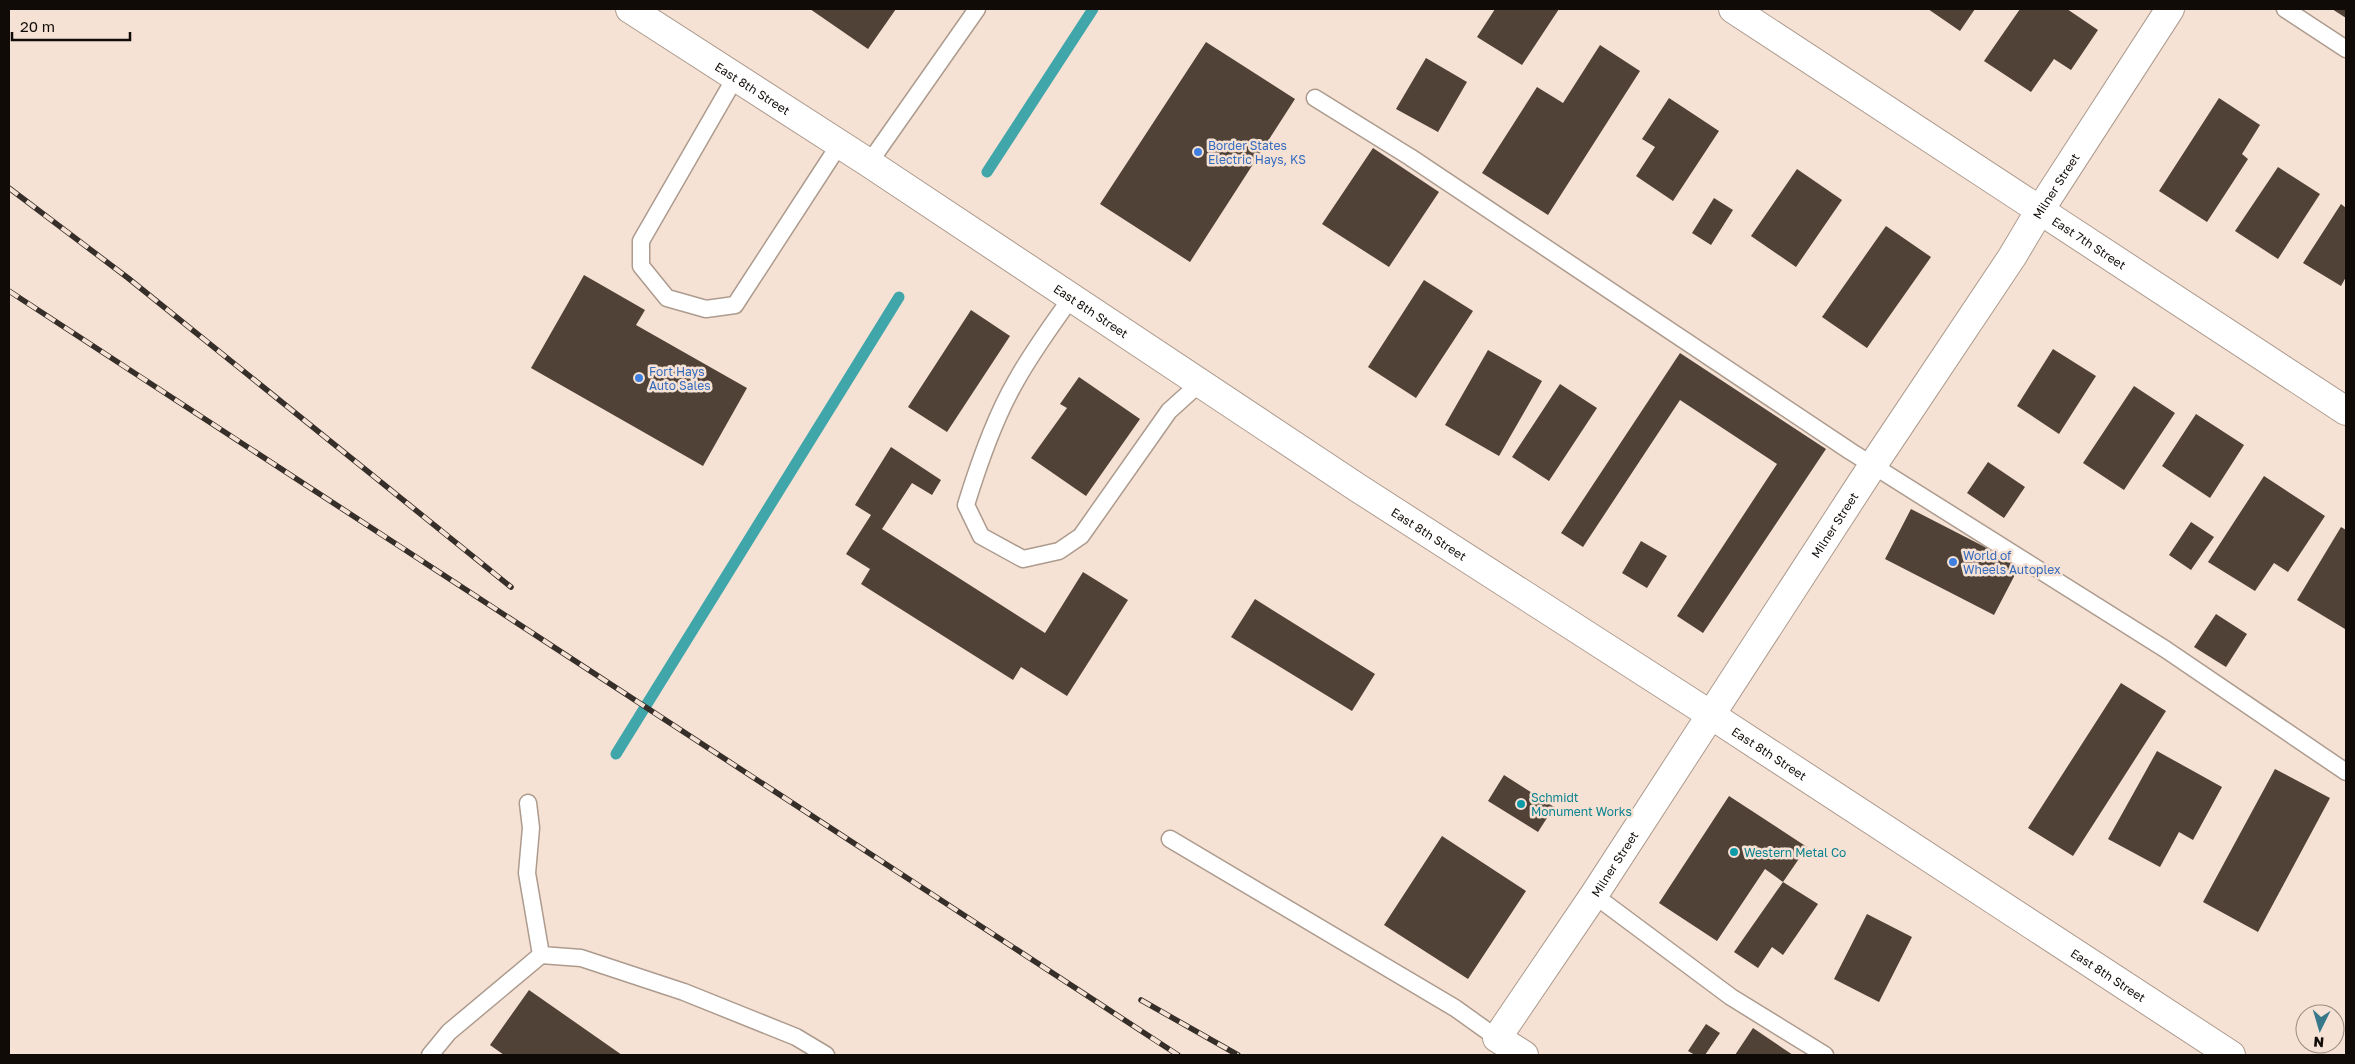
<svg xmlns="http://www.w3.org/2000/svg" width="2355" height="1064" viewBox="0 0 2355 1064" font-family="'Golos Text',sans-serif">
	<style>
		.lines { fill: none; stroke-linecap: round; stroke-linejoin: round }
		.stream { stroke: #40a6aa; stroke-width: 11 }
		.building { fill: #514237 }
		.lane-casing { stroke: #ad9b8e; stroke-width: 19 }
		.street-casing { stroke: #ad9b8e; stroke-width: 30 }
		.secondary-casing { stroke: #ad9b8e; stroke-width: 30 }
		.lane { stroke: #fff; stroke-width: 16 }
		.street { stroke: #fff; stroke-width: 28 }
		.secondary { stroke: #fff; stroke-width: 28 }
		.rail-casing { stroke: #362e28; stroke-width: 5.5 }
		.rail { stroke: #f5e2d5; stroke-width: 4; stroke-dasharray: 11; stroke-linecap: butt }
		.shop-dot { fill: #3f7fe0; stroke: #f5e2d5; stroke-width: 2 }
		.culture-dot { fill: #0f9aa8; stroke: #f5e2d5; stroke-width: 2 }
		.labels { text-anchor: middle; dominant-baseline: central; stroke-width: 5; stroke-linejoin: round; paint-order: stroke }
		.street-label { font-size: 12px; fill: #110b07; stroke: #f5e2d5 }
		.shop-label { font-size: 12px; fill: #366cbe; stroke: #f5e2d5; text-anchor: start }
		.culture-label { font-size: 12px; fill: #0d838f; stroke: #f5e2d5; text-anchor: start }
	</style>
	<rect width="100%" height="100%" fill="#f5e2d5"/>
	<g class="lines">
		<path class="stream" d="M987,172L1093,9
			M616,754L899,297"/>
	</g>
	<path class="building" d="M810,9H896L868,49Z
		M1495,9H1559L1522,65L1477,37Z
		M1928,9H1975L1960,31Z
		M2020,9H2067L2098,30L2071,70L2054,59L2031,92L1984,61Z
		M2332,9H2346V18Z
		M1206,42L1295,99L1190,262L1100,204Z
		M1600,45L1640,71L1548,215L1482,173L1537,87L1563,103Z
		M1426,58L1467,82L1438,132L1396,109Z
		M1669,98L1719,131L1673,201L1636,176L1655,147L1642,139Z
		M2219,98L2260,125L2242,154L2248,159L2207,222L2159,191Z
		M1373,148L1439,192L1389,267L1322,224Z
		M2278,167L2320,194L2278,259L2235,231Z
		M1797,169L1842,200L1796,267L1751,236Z
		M1714,198L1733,210L1711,245L1692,233Z
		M2341,204L2346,208V277L2341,286L2303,263Z
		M1886,226L1931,257L1867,348L1822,317Z
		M584,275L645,310L636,325L747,388L703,466L531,368Z
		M1424,280L1473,311L1416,398L1368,367Z
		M971,310L1010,336L947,432L908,407Z
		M2053,349L2096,376L2059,434L2017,406Z
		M1488,350L1542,381L1499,456L1445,425Z
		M1680,353L1826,449L1703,633L1677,616L1777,464L1680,400L1583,547L1561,533Z
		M1079,377L1140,419L1086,496L1031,458L1067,408L1060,404Z
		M1560,384L1597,408L1549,481L1512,457Z
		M2134,386L2175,413L2124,490L2083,463Z
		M2196,414L2244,445L2210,498L2162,466Z
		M891,447L941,480L932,495L912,483L882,529L1045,633L1083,572L1128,600L1067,696L1021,667L1013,680L861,584L870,569L846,554L871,515L855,505Z
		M1988,462L2025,487L2004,518L1967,493Z
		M2264,476L2325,516L2288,572L2274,563L2255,591L2208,562Z
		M1911,509L2020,565L1994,615L1885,559Z
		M2191,522L2214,537L2191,570L2169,555Z
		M2341,527L2346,530L2345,629L2297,600Z
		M1641,541L1667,556L1647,588L1622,573Z
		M1255,599L1375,674L1352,711L1231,637Z
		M2216,614L2247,634L2226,667L2194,647Z
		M2121,683L2166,711L2073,856L2028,828Z
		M2157,751L2222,787L2193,840L2179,832L2160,867L2108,839Z
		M2275,769L2330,798L2258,932L2203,902Z
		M1504,775L1554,807L1538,832L1488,801Z
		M1729,796L1807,847L1783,882L1765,869L1717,941L1659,903Z
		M1442,836L1526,891L1468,979L1384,925Z
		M1783,882L1818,904L1783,955L1772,947L1758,968L1734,952Z
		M1867,914L1912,937L1879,1002L1834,979Z
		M529,990L622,1055H504L490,1045Z
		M1706,1024L1720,1033L1705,1055H1695L1688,1051Z
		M1753,1028L1793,1055H1735Z"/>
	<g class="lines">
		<g class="lane-casing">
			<path id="lane" d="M2285,9L2346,49
				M735,78L641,241V266L667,298L706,309L735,305L839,145
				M1315,98L1410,157L1850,451L2165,649L2346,772
				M869,163L977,9
				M1071,298C1052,325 1032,352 1016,381C995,417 978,466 966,505L981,536L1023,559L1059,551L1081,536L1169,411L1200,383
				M528,803L531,828L527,873L541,955
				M1170,839L1455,1008L1497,1038
				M1594,895L1731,997L1825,1055
				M430,1055L449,1032L541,955L581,958L684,992L796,1037L826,1055"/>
		</g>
		<g class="street-casing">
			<g id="street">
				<path id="s1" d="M1733,9L2346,411"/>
				<path id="s2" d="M1524,1055L1497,1038L1594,895L1873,465L2012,257L2040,210L2170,9"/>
			</g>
		</g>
		<g class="secondary-casing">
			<g id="secondary">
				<path id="s3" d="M630,9L869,163L1358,488L1711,715L2231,1055"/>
			</g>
		</g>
		<use href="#lane" class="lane"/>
		<use href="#street" class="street"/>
		<use href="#secondary" class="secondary"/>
		<g class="rail-casing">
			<path id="rail" d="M9,188L128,278L511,587
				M9,291L1178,1055
				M1141,1000L1238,1055"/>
		</g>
		<use href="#rail" class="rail"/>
	</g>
	<g class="shop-dot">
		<circle cx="1198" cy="152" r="5"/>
		<circle cx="639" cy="378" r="5"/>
		<circle cx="1953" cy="562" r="5"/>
	</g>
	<g class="culture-dot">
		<circle cx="1521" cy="804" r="5"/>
		<circle cx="1734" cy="852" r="5"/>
	</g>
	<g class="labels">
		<g class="street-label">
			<text stroke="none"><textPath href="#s3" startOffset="146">East 8th Street</textPath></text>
			<text stroke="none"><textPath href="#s2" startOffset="1051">Milner Street</textPath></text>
			<text stroke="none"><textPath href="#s1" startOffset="426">East 7th Street</textPath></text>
			<text stroke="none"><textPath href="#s3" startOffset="551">East 8th Street</textPath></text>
			<text stroke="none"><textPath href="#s2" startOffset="646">Milner Street</textPath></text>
			<text stroke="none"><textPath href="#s3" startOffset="956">East 8th Street</textPath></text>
			<text stroke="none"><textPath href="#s3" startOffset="1361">East 8th Street</textPath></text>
			<text stroke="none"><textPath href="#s2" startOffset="242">Milner Street</textPath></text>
			<text stroke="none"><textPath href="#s3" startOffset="1766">East 8th Street</textPath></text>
		</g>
		<g class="shop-label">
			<text x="1208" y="145">Border States<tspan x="1208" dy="14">Electric Hays, KS</tspan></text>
			<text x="649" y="371">Fort Hays<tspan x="649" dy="14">Auto Sales</tspan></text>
			<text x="1963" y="555">World of<tspan x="1963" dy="14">Wheels Autoplex</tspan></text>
		</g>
		<g class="culture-label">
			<text x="1531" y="797">Schmidt<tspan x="1531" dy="14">Monument Works</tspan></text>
			<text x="1744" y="852">Western Metal Co</text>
		</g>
	</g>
	<rect width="2355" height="1064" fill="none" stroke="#110b07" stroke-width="20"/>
	<g transform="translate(2320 1029) rotate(185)"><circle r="24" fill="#f5e2d5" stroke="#9a8c83"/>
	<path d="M0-4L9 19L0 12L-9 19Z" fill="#37788b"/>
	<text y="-8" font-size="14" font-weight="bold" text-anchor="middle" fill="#110b07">N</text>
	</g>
	<path d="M12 32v8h118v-8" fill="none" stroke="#110b07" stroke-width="2.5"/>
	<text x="20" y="32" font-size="15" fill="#110b07" stroke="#f5e2d5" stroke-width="4" paint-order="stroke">20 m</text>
</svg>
